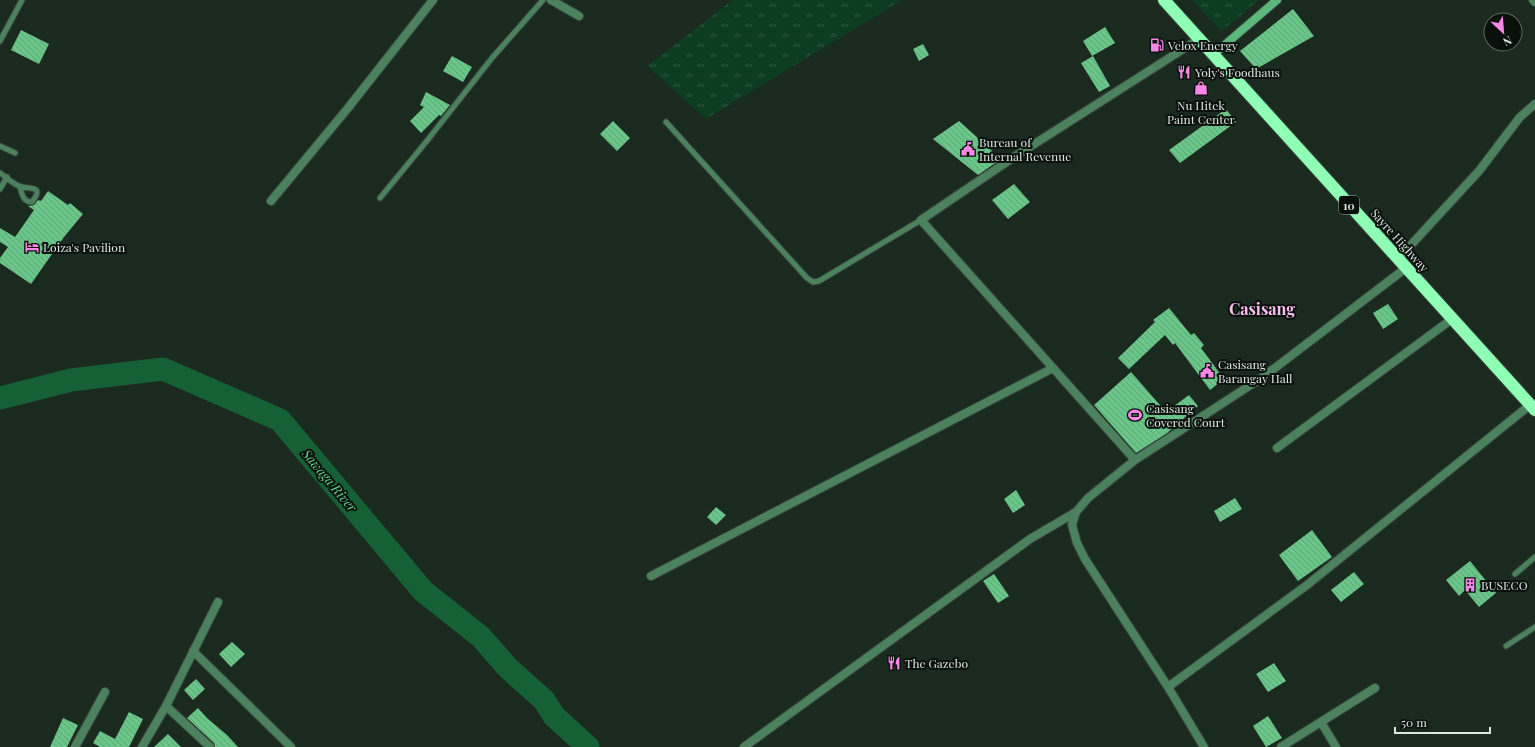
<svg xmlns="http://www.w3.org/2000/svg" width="1535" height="747" viewBox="0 0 1535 747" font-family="'Playfair Display',serif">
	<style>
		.grass { fill: url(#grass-tufts) }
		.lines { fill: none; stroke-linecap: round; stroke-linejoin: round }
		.river { stroke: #166035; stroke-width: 23 }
		.building { fill: url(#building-back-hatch) }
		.lane-casing { stroke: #36443a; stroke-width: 7 }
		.street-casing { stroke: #36443a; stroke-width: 10 }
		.secondary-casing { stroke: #36443a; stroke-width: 10 }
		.highway-casing { stroke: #36443a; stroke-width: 14 }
		.lane { stroke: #4b825d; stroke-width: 5 }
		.street { stroke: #4b825d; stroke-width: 8 }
		.secondary { stroke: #5bb77b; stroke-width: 8 }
		.highway { stroke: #8effb4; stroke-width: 12 }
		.labels { text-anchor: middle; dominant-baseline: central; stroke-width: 4; stroke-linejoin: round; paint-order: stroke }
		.shield { fill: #0a110c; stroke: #9ea7a0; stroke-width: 1 }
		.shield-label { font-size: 11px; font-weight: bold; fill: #dde7df }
		.poi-label { font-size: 12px; fill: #dde7df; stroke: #0a110c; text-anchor: start }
		.street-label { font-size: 12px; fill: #dde7df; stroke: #0a110c }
		.water-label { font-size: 13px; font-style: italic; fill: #63db8e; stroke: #0a110c }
		.district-label { font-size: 16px; font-weight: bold; fill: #febdf2; stroke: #0a110c }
	</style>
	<defs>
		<pattern id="grass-tufts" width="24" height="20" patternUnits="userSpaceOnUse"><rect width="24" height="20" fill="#0d3d21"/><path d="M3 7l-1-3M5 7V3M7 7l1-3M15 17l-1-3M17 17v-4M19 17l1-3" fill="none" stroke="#305941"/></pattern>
		<pattern id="building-back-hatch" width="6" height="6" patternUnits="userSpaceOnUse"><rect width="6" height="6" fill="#6ac588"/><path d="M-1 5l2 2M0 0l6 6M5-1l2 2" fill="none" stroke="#60a577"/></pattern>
	</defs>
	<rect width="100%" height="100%" fill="#1b2a1f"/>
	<path class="grass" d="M733,0H902L706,119L647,66Z
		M1192,0H1259L1222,31Z"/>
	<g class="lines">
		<path class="river" d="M0,398L71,380L163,369L280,420L423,591L481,637L508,668L544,700L554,716L588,747"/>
	</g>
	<path class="building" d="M1293,9L1314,36L1256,69L1240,51Z
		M1105,27L1115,43L1092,56L1083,41Z
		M21,30L49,44L39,64L11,50Z
		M923,44L929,55L919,61L913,49Z
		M452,56L472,67L463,82L443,71Z
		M1093,56L1110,86L1099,92L1081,63Z
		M426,92L450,105L441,116L439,115L421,133L410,121L424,107L420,105Z
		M1226,109L1236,122L1180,163L1169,150Z
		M613,121L630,138L617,151L600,134Z
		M959,121L1001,159L978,175L933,139Z
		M1014,184L1030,202L1008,219L992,200Z
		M48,191L68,205L70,203L83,214L64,237L31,284L0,263V258L8,247L0,242V228L15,237L34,210L28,206L34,205L38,200L41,201Z
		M1388,304L1398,319L1383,329L1373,313Z
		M1169,308L1191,335L1194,333L1204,345L1201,348L1224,379L1210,390L1175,343L1173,345L1165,335L1129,369L1118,358L1155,322L1153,320Z
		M1131,372L1166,412L1189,395L1198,406L1166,434L1136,453L1094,405Z
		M1016,490L1025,505L1013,513L1004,499Z
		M1235,498L1242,509L1220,522L1214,511Z
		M716,507L726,515L716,525L707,517Z
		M1312,530L1332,557L1298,581L1279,555Z
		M1470,561L1496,593L1479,607L1465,590L1459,596L1446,580Z
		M1354,572L1364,584L1341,602L1331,590Z
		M994,574L1009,596L998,603L983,581Z
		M232,642L245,654L231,667L219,654Z
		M1274,663L1286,681L1268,692L1256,674Z
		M196,679L205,689L193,700L184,690Z
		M198,708L207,718L227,735L238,747H215L214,743L187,718Z
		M129,712L143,719L129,747H100L93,743L100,731L115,739Z
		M1268,716L1282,738L1266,747L1253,726Z
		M63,718L78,725L67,747H50Z
		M168,734L181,747H154Z"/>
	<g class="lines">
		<g class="lane-casing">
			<path id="lane" d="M0,41L22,0
				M666,122L807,278L813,282L819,281L921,220
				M0,146L15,153
				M0,173C6,177 12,183 19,186C27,190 46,184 32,202C23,202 22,194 20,187
				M0,189L7,177
				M380,198L426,142L492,58L543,0
				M1515,574L1535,557
				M1506,646L1535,627"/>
		</g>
		<g class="street-casing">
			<path id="street" d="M551,0L579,16
				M1533,0L1535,2
				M271,201L348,108L433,0
				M1398,259L1479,171L1520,117L1535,104
				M1277,448L1452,319
				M1135,460L921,220L1014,157L1199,39
				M651,576L1053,368
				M193,651L291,747
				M1168,687L1307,585L1530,405
				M166,706L210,747
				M1321,722L1336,747
				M75,747L105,692
				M142,747L166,706L218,602
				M744,747L1030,539L1076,512
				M1204,747L1168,687L1085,559L1077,543L1072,525L1076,512L1088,498L1135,460L1263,377L1406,268
				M1281,747L1375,688"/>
		</g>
		<g class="secondary-casing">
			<path id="secondary" d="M1213,55L1277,0"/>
		</g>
		<g class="highway-casing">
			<path id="highway" d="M1164,0L1535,410"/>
		</g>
		<use href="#lane" class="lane"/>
		<use href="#street" class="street"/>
		<use href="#secondary" class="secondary"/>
		<use href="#highway" class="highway"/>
	</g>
	<defs>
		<g id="fuel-bare" transform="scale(1.08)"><path d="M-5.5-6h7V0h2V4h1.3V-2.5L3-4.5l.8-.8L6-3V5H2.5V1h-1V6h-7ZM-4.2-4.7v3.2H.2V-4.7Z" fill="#fa87e8" stroke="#0a110c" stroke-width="2.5" paint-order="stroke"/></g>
		<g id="restaurant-bare" transform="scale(1.08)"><path d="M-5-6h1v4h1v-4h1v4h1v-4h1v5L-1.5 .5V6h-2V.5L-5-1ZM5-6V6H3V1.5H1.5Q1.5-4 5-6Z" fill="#fa87e8" stroke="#0a110c" stroke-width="2.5" paint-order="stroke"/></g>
		<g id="shop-bare" transform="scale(1.08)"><path d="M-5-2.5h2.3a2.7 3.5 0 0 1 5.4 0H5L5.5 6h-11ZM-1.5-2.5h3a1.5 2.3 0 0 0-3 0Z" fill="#fa87e8" stroke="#0a110c" stroke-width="2.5" paint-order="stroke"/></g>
		<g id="civic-bare" transform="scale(1.08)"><path d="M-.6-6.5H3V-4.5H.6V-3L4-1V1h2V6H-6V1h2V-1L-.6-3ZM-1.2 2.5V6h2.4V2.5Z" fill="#fa87e8" stroke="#0a110c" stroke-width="2.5" paint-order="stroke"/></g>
		<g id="hotel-bare" transform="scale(1.08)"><path d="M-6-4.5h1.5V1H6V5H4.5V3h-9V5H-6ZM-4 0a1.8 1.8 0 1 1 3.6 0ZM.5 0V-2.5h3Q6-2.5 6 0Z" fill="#fa87e8" stroke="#0a110c" stroke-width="2.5" paint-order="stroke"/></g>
		<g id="stadium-bare" transform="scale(1.08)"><path d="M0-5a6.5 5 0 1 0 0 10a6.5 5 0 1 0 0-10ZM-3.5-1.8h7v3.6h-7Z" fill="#fa87e8" stroke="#0a110c" stroke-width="2.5" paint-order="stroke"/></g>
		<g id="building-bare" transform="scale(1.08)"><path d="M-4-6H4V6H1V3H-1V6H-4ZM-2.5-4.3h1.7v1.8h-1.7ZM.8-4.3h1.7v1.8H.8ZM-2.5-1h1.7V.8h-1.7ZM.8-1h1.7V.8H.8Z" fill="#fa87e8" stroke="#0a110c" stroke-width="2.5" paint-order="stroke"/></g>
	</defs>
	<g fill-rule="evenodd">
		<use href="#fuel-bare" x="1157" y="45"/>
		<use href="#restaurant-bare" x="1184" y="72"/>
		<use href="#shop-bare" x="1201" y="88"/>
		<use href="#civic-bare" x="968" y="149"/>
		<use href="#hotel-bare" x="32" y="247"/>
		<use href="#civic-bare" x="1207" y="371"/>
		<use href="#stadium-bare" x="1135" y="415"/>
		<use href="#building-bare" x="1470" y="585"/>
		<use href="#restaurant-bare" x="894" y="663"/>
	</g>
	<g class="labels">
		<rect class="shield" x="1339" y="196" width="20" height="18" rx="3"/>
		<g class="shield-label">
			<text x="1349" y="205">10</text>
		</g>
		<g class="poi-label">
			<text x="1168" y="45">Velox Energy</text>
			<text x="1195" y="72">Yoly's Foodhaus</text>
			<text x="1201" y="105" text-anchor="middle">Nu Hitek<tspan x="1201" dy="14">Paint Center</tspan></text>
			<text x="979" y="142">Bureau of<tspan x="979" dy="14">Internal Revenue</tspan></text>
			<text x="43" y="247">Loiza's Pavilion</text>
			<text x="1218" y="364">Casisang<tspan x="1218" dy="14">Barangay Hall</tspan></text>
			<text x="1146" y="408">Casisang<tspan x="1146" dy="14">Covered Court</tspan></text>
			<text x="1481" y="585">BUSECO</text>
			<text x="905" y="663">The Gazebo</text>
		</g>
		<g class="street-label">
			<text transform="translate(1400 240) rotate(48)">Sayre Highway</text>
		</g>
		<g class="water-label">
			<text transform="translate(330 480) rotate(50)">Sawaga River</text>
		</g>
		<g class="district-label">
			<text x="1262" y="308">Casisang</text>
		</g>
	</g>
	<g transform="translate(1503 32) rotate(154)"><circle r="19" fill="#0a110c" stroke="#5e6760"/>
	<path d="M0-3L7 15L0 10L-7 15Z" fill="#fa87e8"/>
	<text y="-6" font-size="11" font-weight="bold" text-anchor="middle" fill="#dde7df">N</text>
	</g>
	<path d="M1395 727v6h95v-6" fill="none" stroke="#dde7df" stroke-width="2"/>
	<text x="1401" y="727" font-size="12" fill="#dde7df" stroke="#0a110c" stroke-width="3" paint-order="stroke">50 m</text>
</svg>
